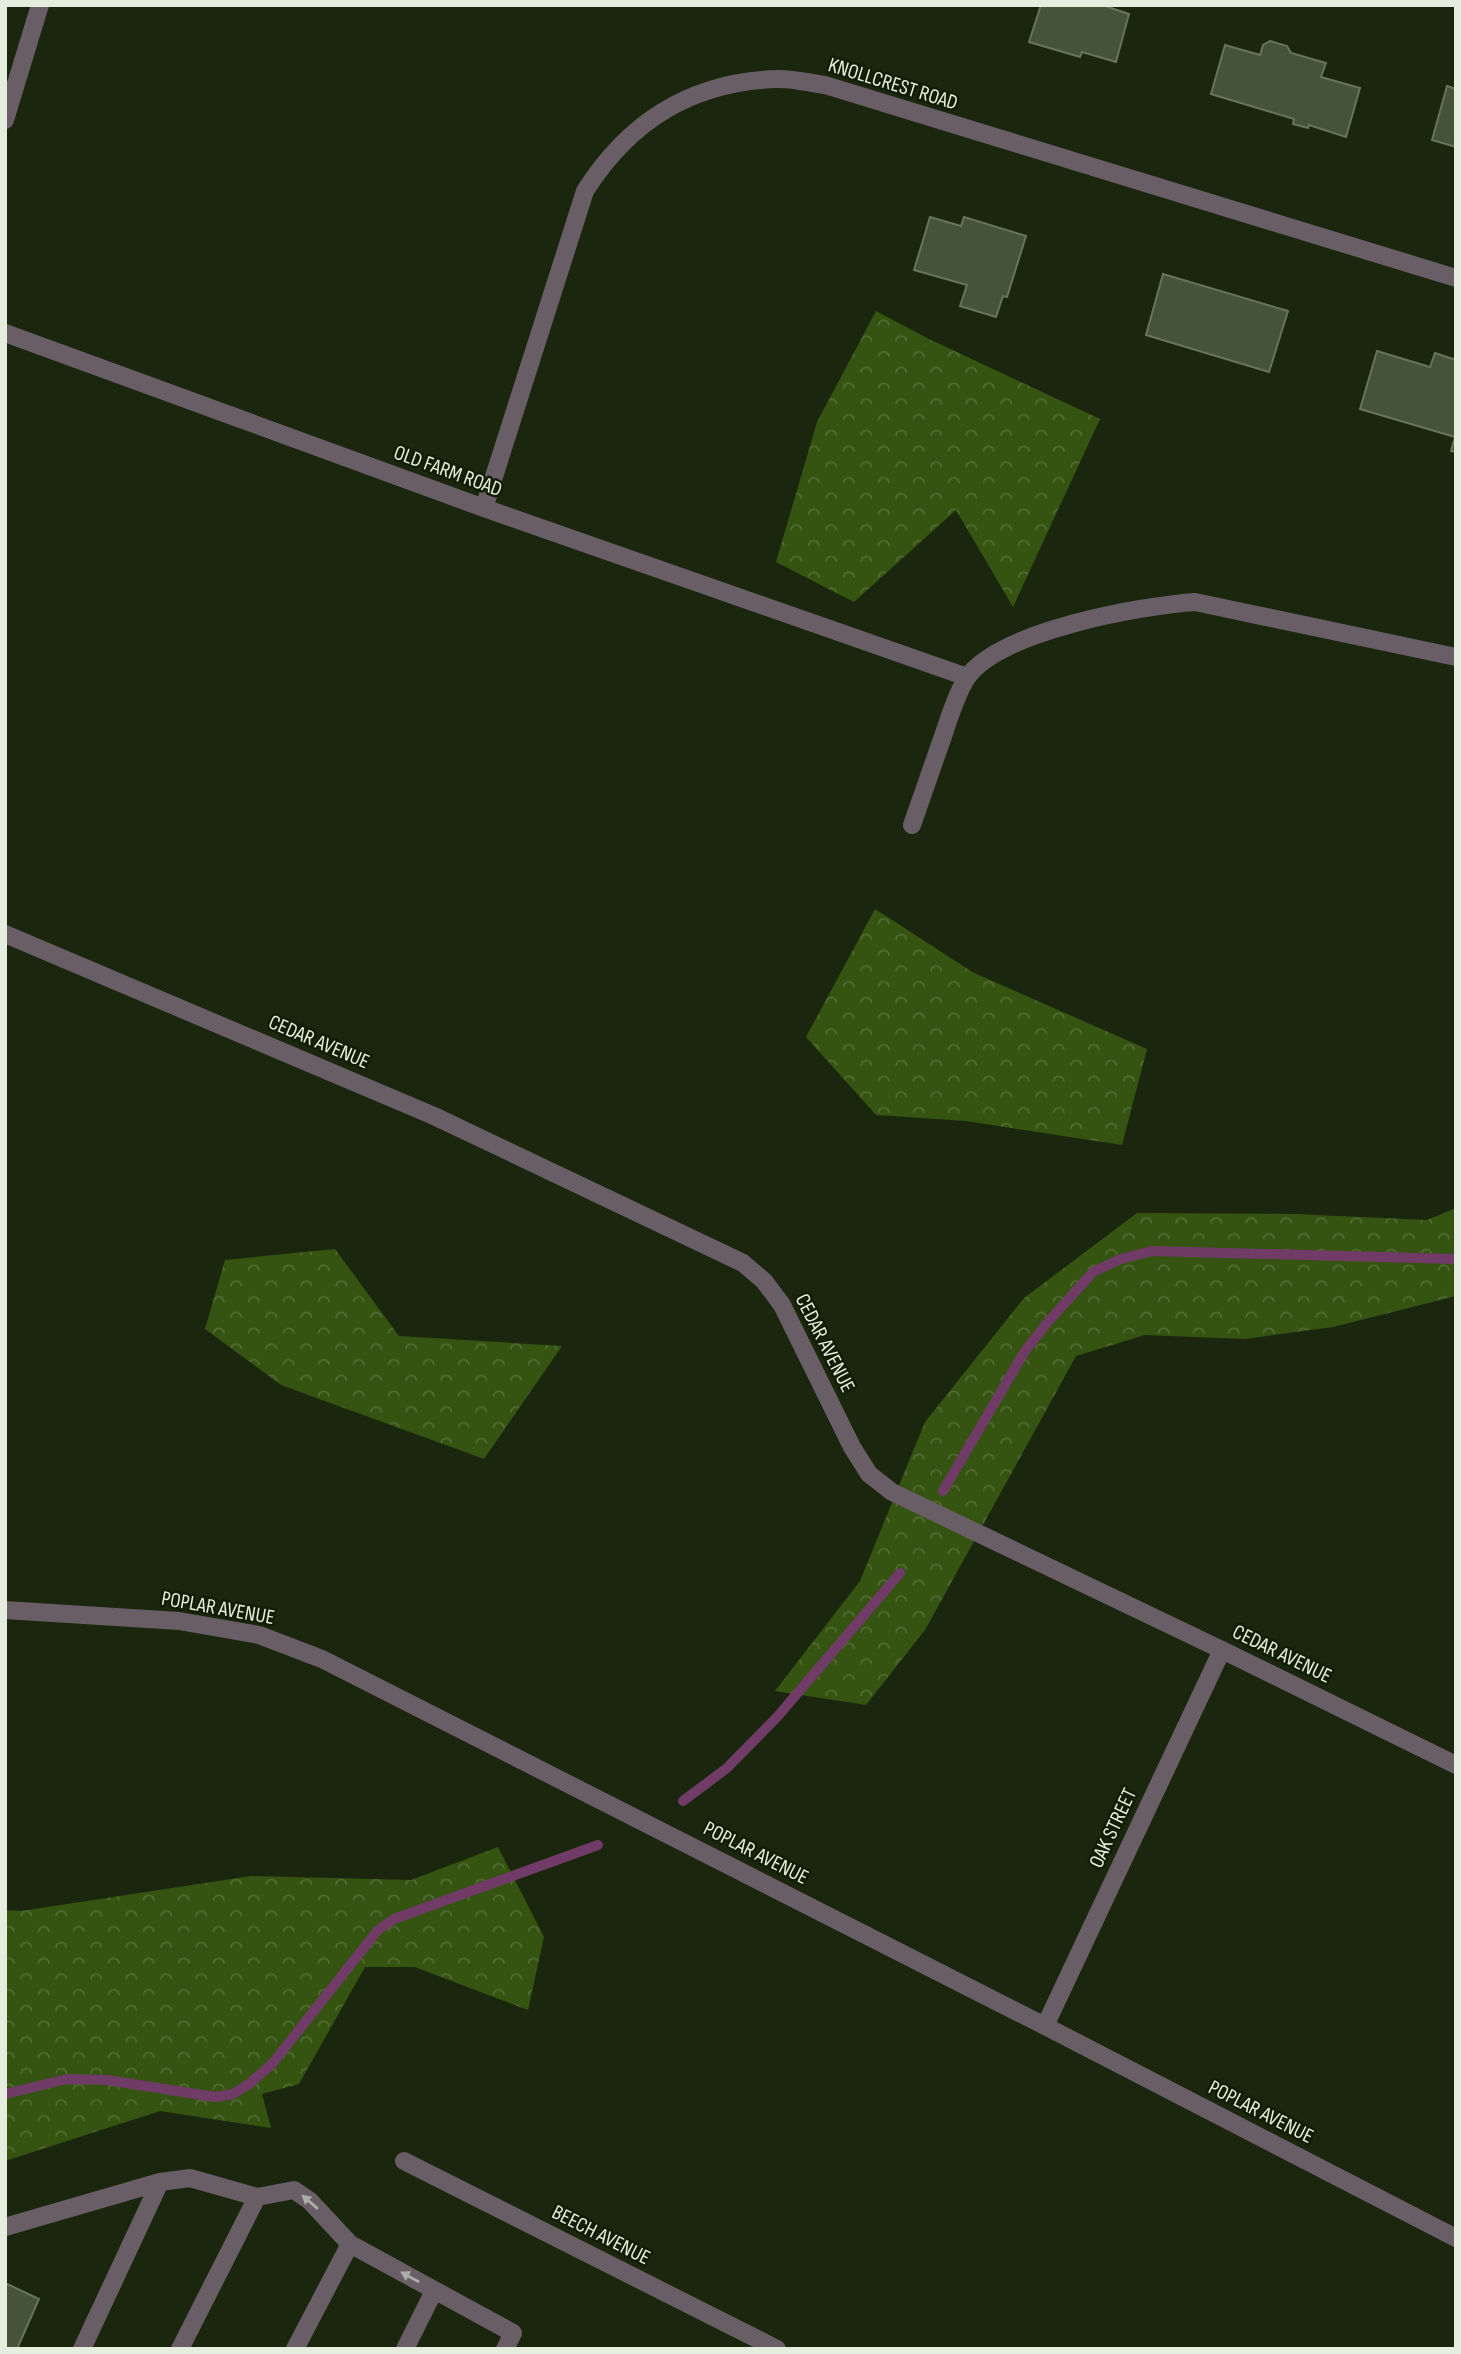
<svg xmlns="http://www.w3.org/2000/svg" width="1461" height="2354" viewBox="0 0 1461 2354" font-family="'Sofia Sans Condensed',sans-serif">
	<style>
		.forest { fill: url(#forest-crowns) }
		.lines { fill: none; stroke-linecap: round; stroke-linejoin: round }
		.stream { stroke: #713b68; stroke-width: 10 }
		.building { fill: #455339; stroke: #667559; stroke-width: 2 }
		.minor { stroke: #695d66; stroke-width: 18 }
		.oneway { fill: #adada8 }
		.labels { text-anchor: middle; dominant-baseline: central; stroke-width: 5; stroke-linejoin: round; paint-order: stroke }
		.street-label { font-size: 21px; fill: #e5eede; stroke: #111d05 }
	</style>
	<defs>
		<pattern id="forest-crowns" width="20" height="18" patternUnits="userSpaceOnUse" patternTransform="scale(1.75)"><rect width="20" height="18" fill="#355311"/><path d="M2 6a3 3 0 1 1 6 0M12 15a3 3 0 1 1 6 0" fill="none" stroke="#526c33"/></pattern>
	</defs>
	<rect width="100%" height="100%" fill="#1a270e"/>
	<path class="forest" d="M876,311L929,339L1100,419L1013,607L956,510L854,602L776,562L817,422Z
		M875,909L974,973L1147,1049L1122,1145L966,1121L876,1115L806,1037Z
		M1456,1208V1296L1333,1327L1245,1339L1145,1335L1076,1356L925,1630L866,1705L775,1691L860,1581L925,1422L1024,1298L1137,1213L1294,1214L1427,1220Z
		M335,1249L399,1336L562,1346L484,1459L281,1385L205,1329L225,1260Z
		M498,1847L544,1937L528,2010L415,1967H365L299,2084L262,2094L271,2128L160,2111L5,2161V1910L21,1911L251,1876L411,1880Z"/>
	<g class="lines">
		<path class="stream" d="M943,1491L1025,1351L1047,1323L1093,1272L1121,1259L1152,1251L1456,1259
			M683,1801L727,1768L778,1716L900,1573
			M5,2094L67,2079L107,2080L215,2097L233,2094L249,2084L272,2064L378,1930L394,1919L598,1845"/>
	</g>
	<path class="building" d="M1041,5H1102L1129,14L1116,62L1082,52L1080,57L1029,42Z
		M1270,41L1287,46L1291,53L1326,63L1321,77L1360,88L1346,137L1309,125L1308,128L1293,124L1294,119L1211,94L1225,45L1260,55L1263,45Z
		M1447,86L1456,89V147L1432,140Z
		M930,217L961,226L964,217L1026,236L1007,297L1003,296L996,317L960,306L967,285L914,270Z
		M1163,274L1288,311L1269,372L1146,335Z
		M1377,351L1430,367L1435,353L1456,360V452L1451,451L1455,437L1360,409Z
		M5,2283L39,2299L17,2349H5Z"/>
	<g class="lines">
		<path class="minor" d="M5,120L40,5
			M5,333L484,508L967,677
			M484,508L585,191C630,120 692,82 776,79C792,78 809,83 825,85L1456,278
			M912,825C922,796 932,767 942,739C949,719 955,697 966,679C997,631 1140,606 1195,602L1456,657
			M5,934L434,1116L743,1263L764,1281L782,1305L852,1447L869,1474L892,1492L1222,1650L1456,1765
			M5,1610L179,1621L259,1635L322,1659L1045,2026L1456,2238
			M1045,2026L1222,1650
			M404,2161L777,2349
			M5,2227L160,2182
			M82,2349L160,2182L190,2178L257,2197L294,2190L310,2201L350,2244
			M180,2349L257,2197
			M295,2349L350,2244L513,2333L505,2349
			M405,2349L434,2291"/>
	</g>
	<defs><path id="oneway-solid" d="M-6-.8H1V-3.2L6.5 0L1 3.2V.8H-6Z" transform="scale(1.75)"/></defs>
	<g class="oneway">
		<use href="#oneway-solid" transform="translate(310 2202) rotate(-139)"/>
		<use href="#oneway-solid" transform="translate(410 2277) rotate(-151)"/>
	</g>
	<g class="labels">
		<g class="street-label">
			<text transform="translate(893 84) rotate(17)">KNOLLCREST ROAD</text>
			<text transform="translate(448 471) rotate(20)">OLD FARM ROAD</text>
			<text transform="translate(319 1042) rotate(23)">CEDAR AVENUE</text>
			<text transform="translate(825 1343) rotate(63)">CEDAR AVENUE</text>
			<text transform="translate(218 1608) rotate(10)">POPLAR AVENUE</text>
			<text transform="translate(1282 1654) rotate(26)">CEDAR AVENUE</text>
			<text transform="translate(1113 1828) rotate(-65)">OAK STREET</text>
			<text transform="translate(756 1853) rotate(27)">POPLAR AVENUE</text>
			<text transform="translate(1261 2112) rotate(27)">POPLAR AVENUE</text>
			<text transform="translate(601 2235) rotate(27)">BEECH AVENUE</text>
		</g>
	</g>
	<rect width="1461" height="2354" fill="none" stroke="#e5eede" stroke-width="14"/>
</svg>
